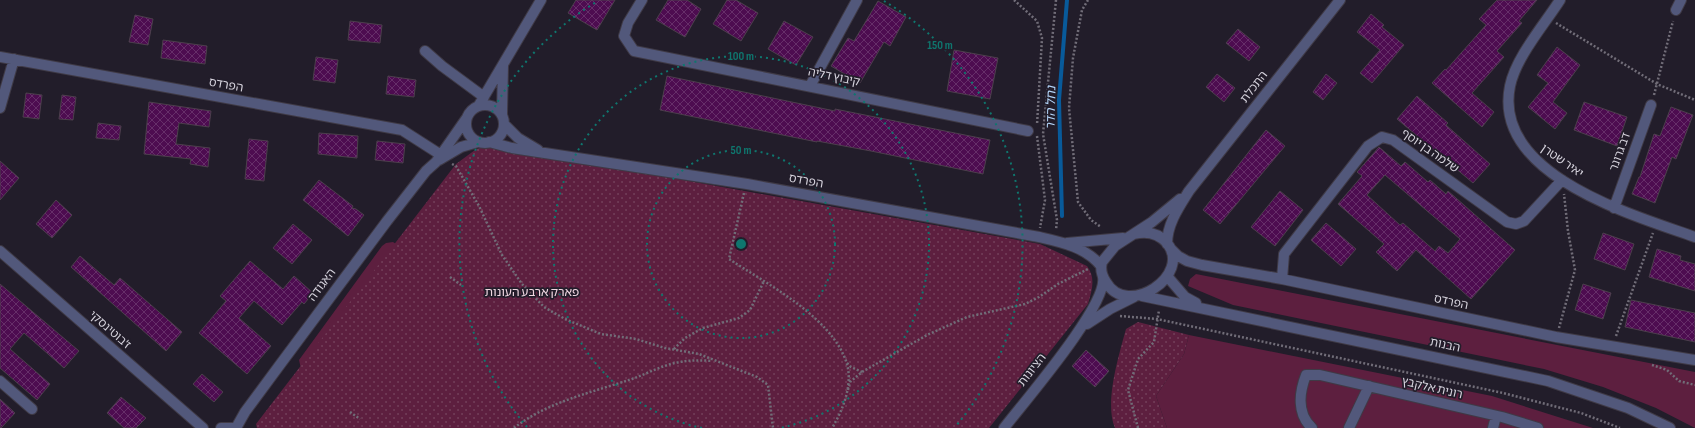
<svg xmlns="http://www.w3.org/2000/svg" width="1695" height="428" viewBox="0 0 1695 428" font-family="'Sofia Sans Condensed','Noto Sans Hebrew',sans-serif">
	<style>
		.green { fill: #5d1f3f }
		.park { fill: url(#park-dots) }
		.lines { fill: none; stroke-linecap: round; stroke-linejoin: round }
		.stream { stroke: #085a9a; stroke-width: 4 }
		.building { fill: url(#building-cross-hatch); stroke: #4c3f4c; fill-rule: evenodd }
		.minor-casing { stroke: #3f3a46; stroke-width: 12 }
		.path { stroke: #716d78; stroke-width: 2.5; stroke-dasharray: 2 2; stroke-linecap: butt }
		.minor { stroke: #52587b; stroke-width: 10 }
		.ring { fill: none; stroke: #0f766e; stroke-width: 2; stroke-dasharray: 2 4 }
		.labels { text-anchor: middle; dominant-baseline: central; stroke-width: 3.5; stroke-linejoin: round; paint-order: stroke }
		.street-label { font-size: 12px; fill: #d5d2dc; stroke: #221d2a }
		.park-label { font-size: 12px; fill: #f1d7e2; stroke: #221d2a }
		.water-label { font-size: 13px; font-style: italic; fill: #b3d5f9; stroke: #221d2a }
		.centre { fill: #0f766e; stroke: #221d2a; stroke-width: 2 }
		.ring-label { font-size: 12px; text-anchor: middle; font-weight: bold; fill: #0f766e; stroke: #221d2a; stroke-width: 3.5; stroke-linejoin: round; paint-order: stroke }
	</style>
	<defs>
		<pattern id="park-dots" width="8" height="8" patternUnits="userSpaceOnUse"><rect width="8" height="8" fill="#5d1f3f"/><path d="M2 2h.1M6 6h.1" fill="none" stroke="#733f5a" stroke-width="1.8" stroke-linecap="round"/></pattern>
		<pattern id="building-cross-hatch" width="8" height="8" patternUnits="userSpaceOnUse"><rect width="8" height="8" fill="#4d0c50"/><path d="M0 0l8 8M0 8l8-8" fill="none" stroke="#662e69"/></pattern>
	</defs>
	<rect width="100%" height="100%" fill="#221d2a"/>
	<path class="green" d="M393,242L399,246L301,369L299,360L382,246L386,243Z
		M1196,274L1695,372V428L1656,408L1603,387L1544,369L1233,305L1188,286L1190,279Z
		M1189,335L1492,396L1593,428H1167L1156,396L1184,354Z"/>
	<path class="park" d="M484,146L500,147L1040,244L1087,266C1096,278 1092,290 1088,304L989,428H257L256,424L456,164L475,150Z
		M1138,322L1189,335L1184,354L1156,396L1167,428H1115C1104,403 1119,355 1126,329Z"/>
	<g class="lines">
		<path class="stream" d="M1062,216L1059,100L1067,0"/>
	</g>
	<path class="building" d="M576,0H615L597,30L568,13Z
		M668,0H687L701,9L685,37L656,20Z
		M727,0H736L758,13L741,41L713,24Z
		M1497,0H1537L1519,21L1522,23L1497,51L1504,57L1472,93L1494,112L1482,127L1432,83L1445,69L1446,70L1486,25L1479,19Z
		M878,1L906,17L890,46L884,42L860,83L831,66L848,38L854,41Z
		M1371,14L1384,25L1382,27L1404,45L1372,83L1360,73L1380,50L1357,32Z
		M135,15L153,19L148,45L129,42Z
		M350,21L382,25L380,43L348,40Z
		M784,21L813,37L796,65L768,49Z
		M1238,29L1260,47L1249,61L1226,43Z
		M163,40L207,46L205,64L161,58Z
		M1557,47L1580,65L1553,102L1567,113L1555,129L1528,107L1548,83L1537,75Z
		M954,50L998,58L990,99L947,91Z
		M316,57L338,60L335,83L313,80Z
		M1217,74L1235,88L1224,102L1206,87Z
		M1326,74L1337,83L1323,100L1313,92Z
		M388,76L416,80L414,97L386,94Z
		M667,76L835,111V109L990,140L983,174L871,151L817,141V142L660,110Z
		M26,93L42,95L39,119L23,117Z
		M62,95L76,97L73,120L59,119Z
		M1417,96L1448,123L1446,125L1490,164L1473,183L1397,119Z
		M149,102L211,111L209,127L179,123L176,144L210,148L208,167L190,164L191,159L144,154Z
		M1584,102L1627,117L1617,146L1574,130Z
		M1671,107L1693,115L1676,159L1672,157L1655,203L1632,194L1639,177H1640L1654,134L1660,136Z
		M98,123L121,126L119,140L96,138Z
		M1266,130L1285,146L1220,224L1203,210Z
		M319,133L358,136L357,158L318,154Z
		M249,139L268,141L264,181L245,179Z
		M377,141L405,144L403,163L375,160Z
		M1379,147L1401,166L1405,162L1428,182L1430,180L1446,194L1448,191L1515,250L1471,299L1416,250L1397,271L1376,252L1384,244L1338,204L1362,176L1357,172ZM1385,175L1460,239L1448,253L1439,246L1435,251L1403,223L1400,225L1367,195Z
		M0,161L19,178L0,200Z
		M319,180L353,206L352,208L356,209L364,215L348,236L303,200Z
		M1280,191L1303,210L1275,246L1251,227Z
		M56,200L72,215L52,238L36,224Z
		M1326,223L1356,249L1341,266L1311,240Z
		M293,224L312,240L292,264L273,248Z
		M1603,233L1634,244L1625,270L1594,259Z
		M1657,249L1681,256L1680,260L1695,264V291L1649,277Z
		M80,256L114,285L120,278L182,332L166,351L71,267Z
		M250,261L283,289L294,276L313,293L304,304L302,302L282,325L254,301L239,318L271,346L247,374L199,333L226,301L220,296Z
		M0,284L79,351L64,368L24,333L10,349L50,384L37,400L0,368Z
		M1583,284L1611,293L1603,319L1575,310Z
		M1631,300L1695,313V342L1625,327Z
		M1086,350L1109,371L1095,387L1072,366Z
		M202,374L223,392L214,402L193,384Z
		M121,397L146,418L136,428H124L107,413Z
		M0,399L15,413L1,428H0Z"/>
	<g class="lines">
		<g class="minor-casing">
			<path id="minor" d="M642,0L628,23L624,36L634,51L1028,131
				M1560,0C1544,25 1516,57 1510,86C1492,175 1633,215 1695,237
				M1676,10L1681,0
				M425,51L442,66L484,97
				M0,57L402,130L441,155
				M810,86L857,0
				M466 124a19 19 0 1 1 38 0a19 19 0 1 1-38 0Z
				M479,105L541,0
				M0,108L14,59
				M502,114L503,65
				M504,124L518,138L538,150
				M489,142L512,148L747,184L1039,237C1061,242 1086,247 1101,266
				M439,160L461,147L478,142
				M1614,208L1651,105
				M1134,234C1146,231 1158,233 1167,243C1193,275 1127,319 1106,282C1102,276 1100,269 1102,262L1115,246L1152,222L1180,199
				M1067,243L1123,238
				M1167,244C1167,224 1179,207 1189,191L1340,0
				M1170,248L1178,256L1187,261L1202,265L1282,279L1556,337L1695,360
				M0,251L203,428
				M1167,276L1185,297L1196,303
				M1282,279L1284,254L1368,146L1382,137L1393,140L1507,222L1516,224L1524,221L1562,180
				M1142,296L1548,381L1628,408L1670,428
				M1087,324L1110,309L1134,297
				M0,381L32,409
				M221,428H233
				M236,428L245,412L279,366L387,221L426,171L436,162L466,119
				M1004,428C1024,402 1108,305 1103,277
				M1312,428C1297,414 1299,393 1306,375H1320L1502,417L1538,428
				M1349,428L1369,386
				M1493,428L1496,416"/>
		</g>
		<path class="path" d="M1014,0L1037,21L1042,38L1037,125
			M1056,0L1043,134L1057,220L1056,230
			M1088,0L1082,10L1073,58L1069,108L1078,202L1091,220L1101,227
			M1556,23L1657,84L1695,100
			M1654,95L1673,21
			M1037,136L1045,200L1040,228
			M452,164L456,166L479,206L502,255L522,284L544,307L565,319L601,334L636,339L665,348L699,354L757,377L768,385L773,428
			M744,193L729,259C767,284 830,316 846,361C854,383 843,410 832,428
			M450,277L461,285
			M1120,316L1157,319L1503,393L1581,413L1620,428
			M1559,328L1575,270L1568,231L1564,194
			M1616,336L1653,233
			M674,349L685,338L703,328L739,318L750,310L764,281
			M847,363L851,367L862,372
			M1652,365L1667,370L1679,381L1695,385
			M848,390L850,382L862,372L927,335L967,317L1025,304L1039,297L1058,284L1088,269
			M350,412L360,419
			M514,428C547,402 593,392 632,379C646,374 661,366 675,363C688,360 699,360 712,361
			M1138,428L1128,390L1138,359L1154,342L1159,310"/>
		<use href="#minor" class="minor"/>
	</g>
	<g class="ring">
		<circle cx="741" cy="244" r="94"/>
		<path d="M702 428A188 188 0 1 1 780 428"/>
		<path d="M527 427A282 282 0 0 1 598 1M884 1A282 282 0 0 1 955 427"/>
	</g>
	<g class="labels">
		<g class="street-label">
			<text transform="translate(834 77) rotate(12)">קיבוץ דליה</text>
			<text transform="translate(226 85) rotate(10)">הפרדס</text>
			<text transform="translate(1254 87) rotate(-52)">התכלת</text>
			<text transform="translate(1430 151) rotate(35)">שלמה בן יוסף</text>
			<text transform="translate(1620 152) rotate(-70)">דב גרונר</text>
			<text transform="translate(1562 161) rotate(35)">יאיר שטרן</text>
			<text transform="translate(806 181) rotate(10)">הפרדס</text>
			<text transform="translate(322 285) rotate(-53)">האגודה</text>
			<text transform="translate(1451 302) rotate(12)">הפרדס</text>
			<text transform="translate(110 330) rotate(41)">ז'בוטינסקי</text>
			<text transform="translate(1445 345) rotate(12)">הבנות</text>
			<text transform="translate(1032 370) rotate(-52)">הציונות</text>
			<text transform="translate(1432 388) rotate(13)">רונית אלקבץ</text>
		</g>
		<g class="park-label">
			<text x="532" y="292">פארק ארבע העונות</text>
		</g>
		<g class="water-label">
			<text transform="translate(1051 108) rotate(-89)">נחל הדר</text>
		</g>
	</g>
	<circle cx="741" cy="244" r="6" class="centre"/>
	<g class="ring-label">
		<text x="940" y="49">150 m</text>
		<text x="741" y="60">100 m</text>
		<text x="741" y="154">50 m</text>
	</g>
</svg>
